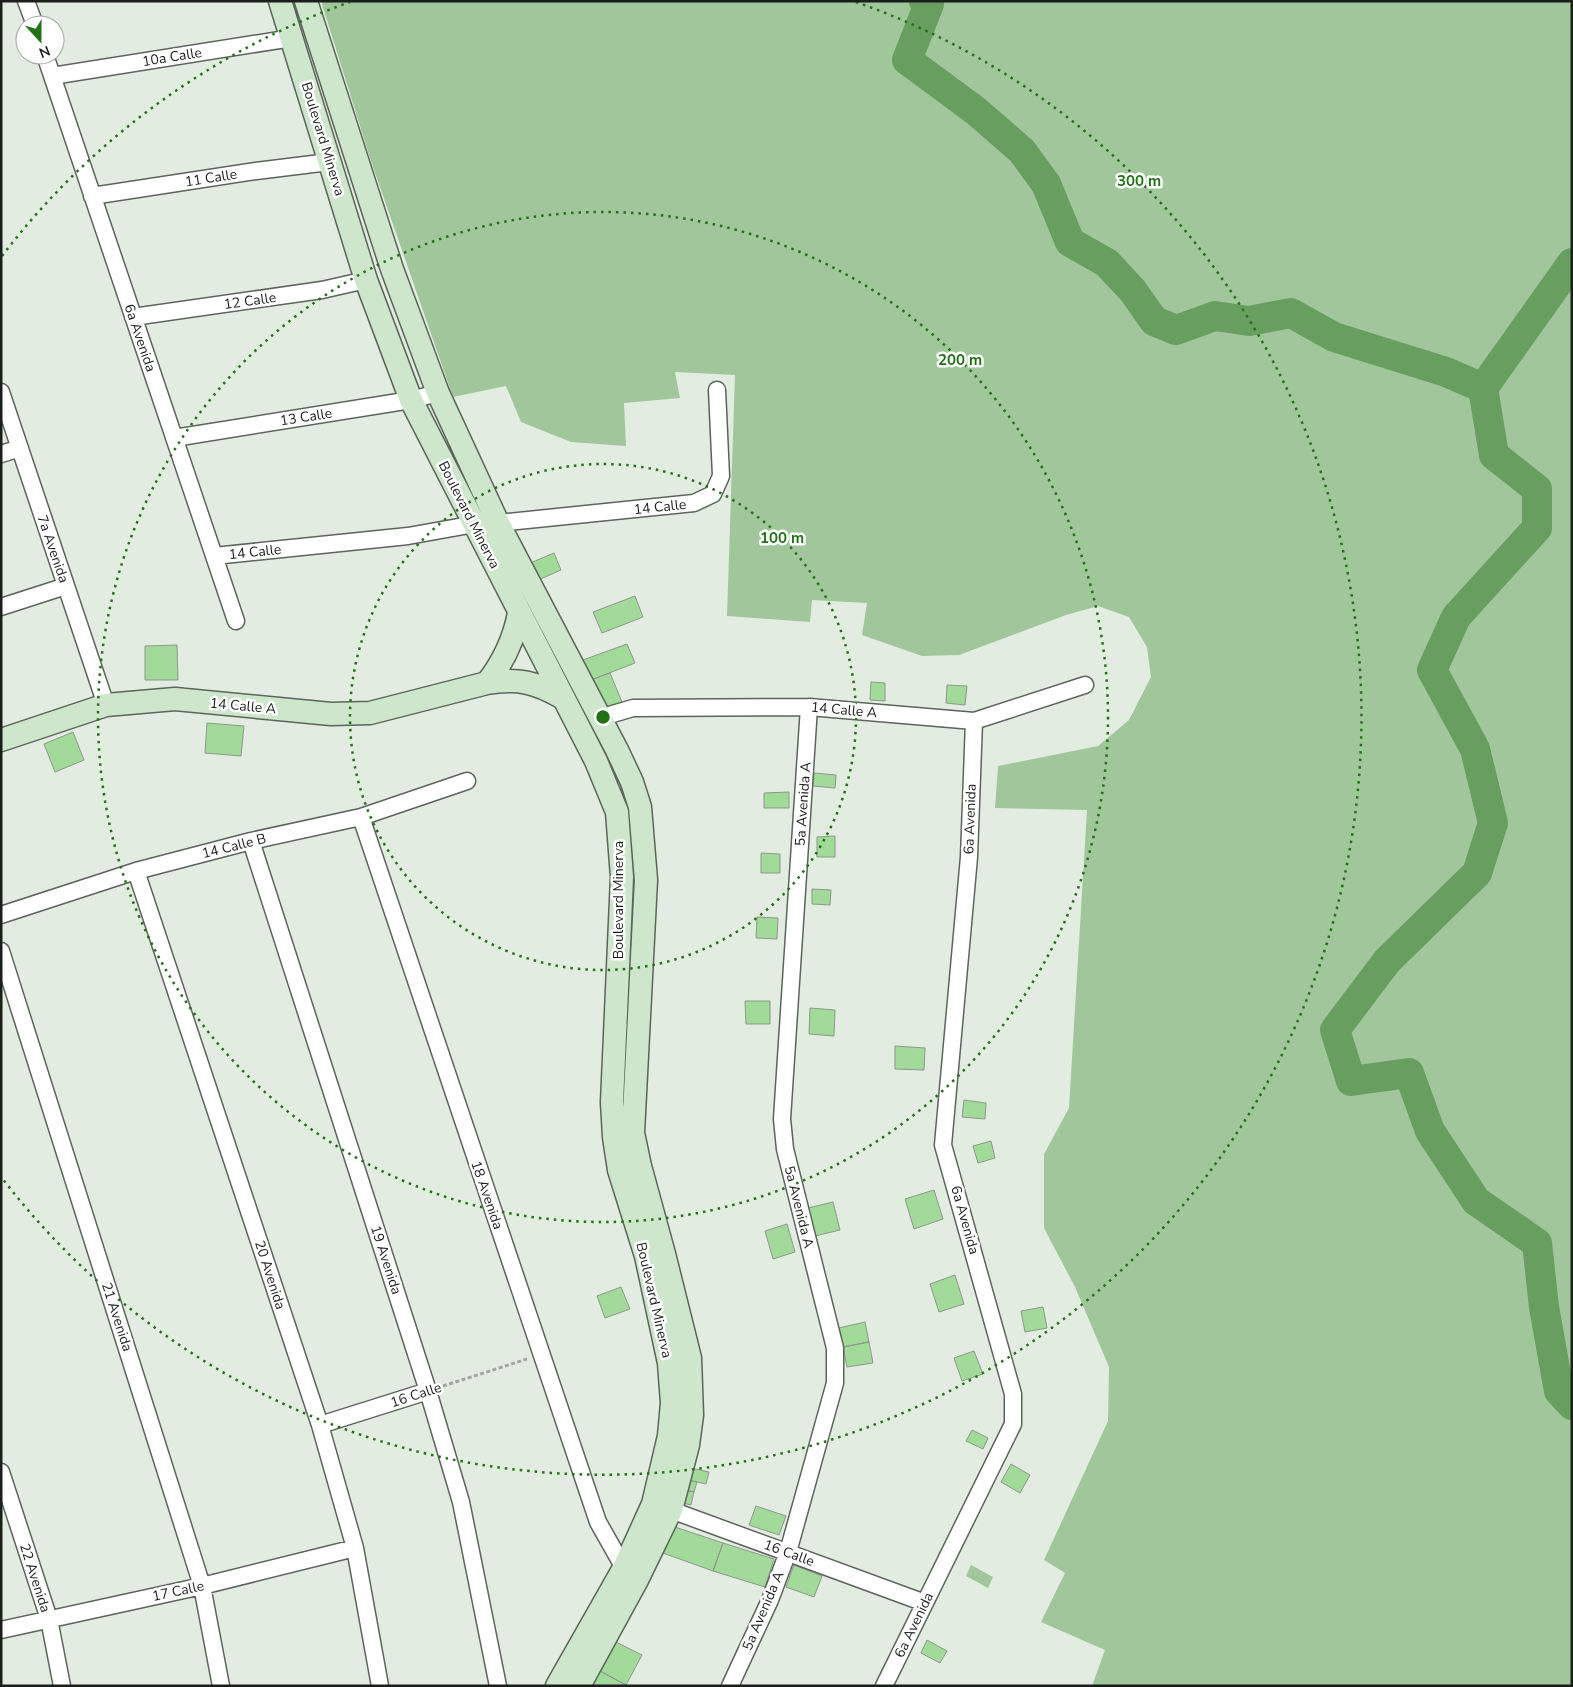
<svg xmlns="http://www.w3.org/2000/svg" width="1573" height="1687" viewBox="0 0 1573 1687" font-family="'Nunito Sans',sans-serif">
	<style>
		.green { fill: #a1c69c }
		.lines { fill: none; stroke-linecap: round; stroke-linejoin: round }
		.river { stroke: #689e60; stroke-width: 30 }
		.building { fill: #a1da99; stroke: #8e978d }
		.street-casing { stroke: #5c655b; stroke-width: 19 }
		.secondary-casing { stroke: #5c655b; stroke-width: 25 }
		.path { stroke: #9fa69e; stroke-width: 3; stroke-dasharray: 4 2.5; stroke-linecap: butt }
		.street { stroke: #fff; stroke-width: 16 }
		.secondary { stroke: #cee6cb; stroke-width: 22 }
		.ring { fill: none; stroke: #237117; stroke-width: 2.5; stroke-dasharray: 2.5 5 }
		.labels { text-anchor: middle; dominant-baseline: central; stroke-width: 5; stroke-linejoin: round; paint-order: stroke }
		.street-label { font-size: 14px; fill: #1b1f1b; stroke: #fff }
		.centre { fill: #237117; stroke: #fff; stroke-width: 2.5 }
		.ring-label { font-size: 15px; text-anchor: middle; font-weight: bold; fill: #237117; stroke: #fff; stroke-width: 5; stroke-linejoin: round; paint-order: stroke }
	</style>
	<rect width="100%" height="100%" fill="#e3ece1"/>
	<path class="green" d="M321,1H1572V1686H1092L1105,1650L1041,1622L1065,1573L1044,1560L1108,1421L1109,1367L1075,1287L1044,1228V1154L1069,1108L1087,810L995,808L998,766L1098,746L1129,720L1151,677L1147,647L1129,617L1098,606L1066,615L959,655L922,656L862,635L867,603L812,600L810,622L727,616L735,375L675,372L680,398L624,403L626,446L571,442L521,422L506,386L453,397L371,161Z
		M971,1565L993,1577L988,1588L966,1576Z"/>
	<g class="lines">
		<path class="river" d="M924,1L929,4L907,60L976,111L1022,151L1046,184L1070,242L1107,263L1133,291L1154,321L1176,330L1215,316L1249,321L1291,313L1334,337L1446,372L1483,388L1494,455L1537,489V528L1456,617L1432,670L1475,749L1493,823L1477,873L1387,961L1335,1030L1351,1081L1409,1073L1430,1131L1476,1201L1537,1243L1544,1307L1559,1391L1572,1405
			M1483,388L1572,263"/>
	</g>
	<path class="building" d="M554,553L561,570L536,581L528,564Z
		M635,596L643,617L602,633L593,612Z
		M627,644L635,663L591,680L583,660Z
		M177,645L178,680H145V646Z
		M610,673L622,702L602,710L591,680Z
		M871,682L885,683V701L870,700Z
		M947,685L967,686L965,705L946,703Z
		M207,723L244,726L241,756L205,753Z
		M73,732L84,760L55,772L44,744Z
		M814,773L836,775L835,788L813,786Z
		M789,792V808H764V793Z
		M835,836V857H817V837Z
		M761,853L780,854V873H761Z
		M812,889L831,890L830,905L812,904Z
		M757,917L778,918L777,939L756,938Z
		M745,1001H770V1024H746Z
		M810,1008L835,1010L834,1036L809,1034Z
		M895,1046L925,1048L924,1070L895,1069Z
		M964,1100L986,1103L985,1119L962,1117Z
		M991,1141L995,1158L978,1163L973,1146Z
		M934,1190L943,1219L914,1229L905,1199Z
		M833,1202L840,1230L815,1236L808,1208Z
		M787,1224L795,1252L773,1259L765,1231Z
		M955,1275L964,1304L939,1312L930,1284Z
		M621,1287L630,1309L605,1318L597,1296Z
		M1043,1307L1047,1328L1025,1332L1021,1311Z
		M865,1322L869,1342L843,1347L839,1328Z
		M869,1342L873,1363L847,1367L843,1347Z
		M974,1351L983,1374L962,1381L954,1358Z
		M972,1430L988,1438L983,1449L966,1441Z
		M1011,1464L1030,1475L1020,1493L1001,1482Z
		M691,1468L709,1472L706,1484L688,1480Z
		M688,1480L697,1482L694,1492L686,1490Z
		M686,1490L694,1492L691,1505L682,1503Z
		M756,1506L786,1516L779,1535L749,1525Z
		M672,1526L723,1543L713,1571L663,1553Z
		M723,1543L774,1559L765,1587L713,1571Z
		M794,1565L822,1576L814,1597L786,1587Z
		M927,1640L947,1651L940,1663L921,1653Z
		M614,1641L642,1655L626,1685L600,1671Z
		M600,1671L626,1685V1686H591Z"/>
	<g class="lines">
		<g class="street-casing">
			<path id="street" d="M26,1L35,25
				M45,55L236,621
				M52,76L292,38
				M92,196L256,171L329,162
				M133,317L322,290L366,280
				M1,392L106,705
				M174,438L411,400L438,393
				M1,454L20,448
				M498,523L694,503L713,494L721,476L717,390
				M214,556L408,536L475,524
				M1,607L66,586
				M599,718L633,708L809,707L974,721L1085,685
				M361,817L598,1522L624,1568
				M251,841L428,1391L461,1502L498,1686
				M136,871L320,1425L355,1548L380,1686
				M1,915L136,871L251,841L361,817L467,781
				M1,951L202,1586L221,1686
				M320,1425L428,1391
				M1,1472L49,1619L62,1686
				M660,1506L925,1603
				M1,1630L202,1586L355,1548
				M730,1686L770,1600L788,1552L835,1383V1348L785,1149L782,1119L809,707
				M884,1686L1013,1424V1394L943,1145L969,857L974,721"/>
		</g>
		<g class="secondary-casing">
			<path id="secondary" d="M280,1L366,280L411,400L596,761L617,812L622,877L612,1102L614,1137L619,1170L646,1256L669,1363L672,1403L669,1436L653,1504L624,1568L557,1686
				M306,1L392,269L438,393L498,523L617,750L632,782L640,807L646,880L633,1133L640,1166L664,1254L690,1358L692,1415L688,1445L671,1510L637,1580L579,1686
				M487,683C504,661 514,640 519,613
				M1,740L106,705L175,699L331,714L370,713L487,683C518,678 536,682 563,698"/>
		</g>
		<path class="path" d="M443,1386L527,1359"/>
		<use href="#street" class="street"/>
		<use href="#secondary" class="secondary"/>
	</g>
	<g class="ring">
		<circle cx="603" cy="717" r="253"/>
		<circle cx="603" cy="717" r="505"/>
		<path d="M2 256A758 758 0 0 1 350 2M856 2A758 758 0 1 1 2 1178"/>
	</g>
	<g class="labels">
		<g class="street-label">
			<text transform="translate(172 57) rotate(-9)">10a Calle</text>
			<text transform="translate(323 139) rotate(73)">Boulevard Minerva</text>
			<text transform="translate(211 178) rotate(-9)">11 Calle</text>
			<text transform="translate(250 301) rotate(-8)">12 Calle</text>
			<text transform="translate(140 338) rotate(71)">6a Avenida</text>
			<text transform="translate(306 417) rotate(-9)">13 Calle</text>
			<text transform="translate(660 507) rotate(-6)">14 Calle</text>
			<text transform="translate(469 515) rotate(63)">Boulevard Minerva</text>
			<text transform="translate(53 549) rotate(71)">7a Avenida</text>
			<text transform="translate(255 552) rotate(-6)">14 Calle</text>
			<text transform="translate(243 706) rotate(5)">14 Calle A</text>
			<text transform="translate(844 710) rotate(5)">14 Calle A</text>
			<text transform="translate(803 804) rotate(-86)">5a Avenida A</text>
			<text transform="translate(970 819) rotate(-88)">6a Avenida</text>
			<text transform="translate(234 846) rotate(-14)">14 Calle B</text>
			<text transform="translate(618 900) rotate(-90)">Boulevard Minerva</text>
			<text transform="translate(487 1195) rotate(71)">18 Avenida</text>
			<text transform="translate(799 1207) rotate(76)">5a Avenida A</text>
			<text transform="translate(965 1220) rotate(74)">6a Avenida</text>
			<text transform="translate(386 1260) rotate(72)">19 Avenida</text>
			<text transform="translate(270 1275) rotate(72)">20 Avenida</text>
			<text transform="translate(654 1300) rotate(77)">Boulevard Minerva</text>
			<text transform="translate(117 1317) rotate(72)">21 Avenida</text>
			<text transform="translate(416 1395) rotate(-18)">16 Calle</text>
			<text transform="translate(789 1553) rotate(20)">16 Calle</text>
			<text transform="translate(35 1578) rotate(72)">22 Avenida</text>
			<text transform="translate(178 1591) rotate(-12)">17 Calle</text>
			<text transform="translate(763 1611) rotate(-67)">5a Avenida A</text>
			<text transform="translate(914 1625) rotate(-64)">6a Avenida</text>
		</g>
	</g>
	<circle cx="603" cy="717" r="8" class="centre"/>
	<g class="ring-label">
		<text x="1139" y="186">300 m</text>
		<text x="960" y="365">200 m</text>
		<text x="782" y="543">100 m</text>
	</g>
	<rect width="1573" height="1687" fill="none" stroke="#1b1f1b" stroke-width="5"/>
	<g transform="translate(40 40) rotate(159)"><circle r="24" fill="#ffffff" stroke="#a4a5a4"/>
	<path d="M0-4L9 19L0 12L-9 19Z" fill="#237117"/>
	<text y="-8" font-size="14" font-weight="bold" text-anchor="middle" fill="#1b1f1b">N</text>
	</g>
</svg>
